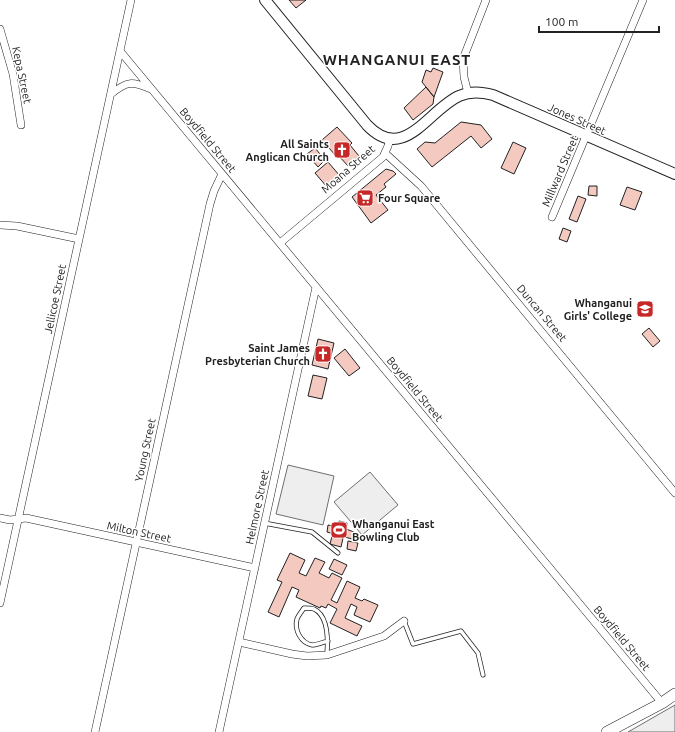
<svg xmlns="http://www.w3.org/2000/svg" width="675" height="732" viewBox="0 0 675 732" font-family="Ubuntu,sans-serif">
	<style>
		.green { fill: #eee; stroke: #6f6f6f }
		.building { fill: #f3c9c0; stroke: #222 }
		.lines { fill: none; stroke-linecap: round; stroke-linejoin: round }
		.lane-casing { stroke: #222; stroke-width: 5 }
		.street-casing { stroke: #222; stroke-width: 8 }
		.secondary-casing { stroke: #222; stroke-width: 12 }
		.primary-casing { stroke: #222; stroke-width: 12 }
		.lane { stroke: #fff; stroke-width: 3.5 }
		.street { stroke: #fff; stroke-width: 7 }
		.secondary { stroke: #fff; stroke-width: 10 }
		.primary { stroke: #fff; stroke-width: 11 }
		.labels { text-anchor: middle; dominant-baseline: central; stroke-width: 3; stroke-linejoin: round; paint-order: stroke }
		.street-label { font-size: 11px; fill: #222; stroke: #fff }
		.poi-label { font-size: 11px; font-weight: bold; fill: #222; stroke: #fff; text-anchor: end }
		.district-label { font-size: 15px; font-weight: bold; letter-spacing: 1px; fill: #222; stroke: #fff }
	</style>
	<rect width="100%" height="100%" fill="#fff"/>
	<path class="green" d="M288,465L334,476L323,525L276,514Z
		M370,472L398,505L362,535L334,502Z
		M675,705V732H628Z"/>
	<path class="building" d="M289,0H306L296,8Z
		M433,68L443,72L434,97L422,82L426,70L431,72Z
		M426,87L434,97L433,104L413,120L404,108Z
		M461,122L481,125L492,139L481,148L471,136L432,167L417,149L425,142L435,143Z
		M337,127L352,143L350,145L359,156L348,166L338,155L336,156L322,140Z
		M513,142L526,148L514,174L501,168Z
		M315,148L325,160L318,167L307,154Z
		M328,162L340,176L327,187L315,173Z
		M386,169L393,171L396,174L384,184L386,187L376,195L388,210L371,223L352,197Z
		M589,186H597V196L588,195Z
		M627,187L642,192L635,210L620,205Z
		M578,196L586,199L577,222L569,219Z
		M563,228L571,231L567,242L559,239Z
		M649,328L660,341L653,347L642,334Z
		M318,339L334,343L328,369L312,365Z
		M345,349L360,368L349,376L334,358Z
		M313,375L327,378L322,399L308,396Z
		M339,521L347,523L346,529L354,532L352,539L327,532L328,525L338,527Z
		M332,536L343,538L341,547L330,544Z
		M348,541L358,543L356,551L347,549Z
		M290,553L305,560L299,573L306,576L315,558L325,562L319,573L329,578L332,573L342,578L331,600L337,603L347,581L360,587L355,598L362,601L364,599L378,605L370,622L354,615L357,607L351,604L345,618L362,626L357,636L330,623L337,609L328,604L326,608L321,606L320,608L296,597L299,590L292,587L279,617L268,612L282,582L277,580Z
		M334,559L347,565L342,575L329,569Z"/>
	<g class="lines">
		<g class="lane-casing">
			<path id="lane" d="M264,523L312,532L338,553
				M404,621L413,644L461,631L478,653L483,675
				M327,654C328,641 329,616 314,609C311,608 307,608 304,608C302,611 298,616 297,619C294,630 301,643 312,645C317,645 323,642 328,641"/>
		</g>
		<g class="street-casing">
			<path id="street" d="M0,29L13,74L21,125
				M120,51L662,703
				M468,93L464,77L463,59L486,0
				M111,94C127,81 132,81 151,89
				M385,153L421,186L675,493
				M552,217L643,0
				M0,225L17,226L79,239
				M280,243L383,157L388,146L390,139
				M0,518L10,520L26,518L255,568
				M0,603L131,0
				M239,642L292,654L307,656L327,655L384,636L404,621
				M95,732L210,204L214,191L222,174
				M219,732L316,287"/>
		</g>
		<g class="secondary-casing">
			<path id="secondary" d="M265,0L367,125C404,164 428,110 459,96C471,91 481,92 493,95L675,174"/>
		</g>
		<g class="primary-casing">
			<path id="primary" d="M607,732L662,703L675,694"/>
		</g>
		<use href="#lane" class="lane"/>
		<use href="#street" class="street"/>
		<use href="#secondary" class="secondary"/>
		<use href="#primary" class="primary"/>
	</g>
	<defs>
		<g id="church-square" transform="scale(0.9)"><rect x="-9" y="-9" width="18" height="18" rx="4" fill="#c62828" stroke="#fff"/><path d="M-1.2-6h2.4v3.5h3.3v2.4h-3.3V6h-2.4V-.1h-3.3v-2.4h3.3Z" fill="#fff"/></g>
		<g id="supermarket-square" transform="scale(0.9)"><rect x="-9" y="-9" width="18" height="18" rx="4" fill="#c62828" stroke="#fff"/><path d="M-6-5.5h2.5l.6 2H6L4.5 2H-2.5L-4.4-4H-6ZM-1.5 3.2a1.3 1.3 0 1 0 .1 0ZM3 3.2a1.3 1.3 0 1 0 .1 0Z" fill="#fff"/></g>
		<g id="school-square" transform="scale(0.9)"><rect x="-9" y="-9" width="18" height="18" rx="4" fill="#c62828" stroke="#fff"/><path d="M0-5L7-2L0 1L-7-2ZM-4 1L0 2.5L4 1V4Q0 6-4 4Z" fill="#fff"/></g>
		<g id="stadium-square" transform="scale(0.9)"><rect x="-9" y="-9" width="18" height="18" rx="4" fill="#c62828" stroke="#fff"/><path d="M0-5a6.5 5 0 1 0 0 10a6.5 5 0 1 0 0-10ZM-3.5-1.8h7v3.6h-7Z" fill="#fff"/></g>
	</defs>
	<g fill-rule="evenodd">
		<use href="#church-square" x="342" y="150"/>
		<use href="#supermarket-square" x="365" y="198"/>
		<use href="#school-square" x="645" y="309"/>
		<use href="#church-square" x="323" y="354"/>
		<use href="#stadium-square" x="339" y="530"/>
	</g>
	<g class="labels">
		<g class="street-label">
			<text transform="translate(22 75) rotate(78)">Kepa Street</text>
			<text transform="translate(577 119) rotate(24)">Jones Street</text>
			<text transform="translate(208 140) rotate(50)">Boydfield Street</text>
			<text transform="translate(348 169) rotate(-41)">Moana Street</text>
			<text transform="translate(560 171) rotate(-67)">Millward Street</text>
			<text transform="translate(55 299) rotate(-78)">Jellicoe Street</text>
			<text transform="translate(542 313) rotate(50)">Duncan Street</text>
			<text transform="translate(415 389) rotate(50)">Boydfield Street</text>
			<text transform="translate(145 450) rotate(-78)">Young Street</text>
			<text transform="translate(257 507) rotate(-78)">Helmore Street</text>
			<text transform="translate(139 532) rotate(12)">Milton Street</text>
			<text transform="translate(622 638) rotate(50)">Boydfield Street</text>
		</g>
		<g class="poi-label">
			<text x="329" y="144">All Saints<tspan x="329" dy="13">Anglican Church</tspan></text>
			<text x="378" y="198" text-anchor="start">Four Square</text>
			<text x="632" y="303">Whanganui<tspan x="632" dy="13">Girls' College</tspan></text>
			<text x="310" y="348">Saint James<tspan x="310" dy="13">Presbyterian Church</tspan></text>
			<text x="352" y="524" text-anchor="start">Whanganui East<tspan x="352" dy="13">Bowling Club</tspan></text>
		</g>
		<g class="district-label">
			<text x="397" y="59">WHANGANUI EAST</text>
		</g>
	</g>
	<path d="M539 26v6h120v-6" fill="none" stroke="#222222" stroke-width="2"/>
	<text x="545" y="26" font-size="12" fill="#222222" stroke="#ffffff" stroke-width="3" paint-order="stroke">100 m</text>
</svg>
